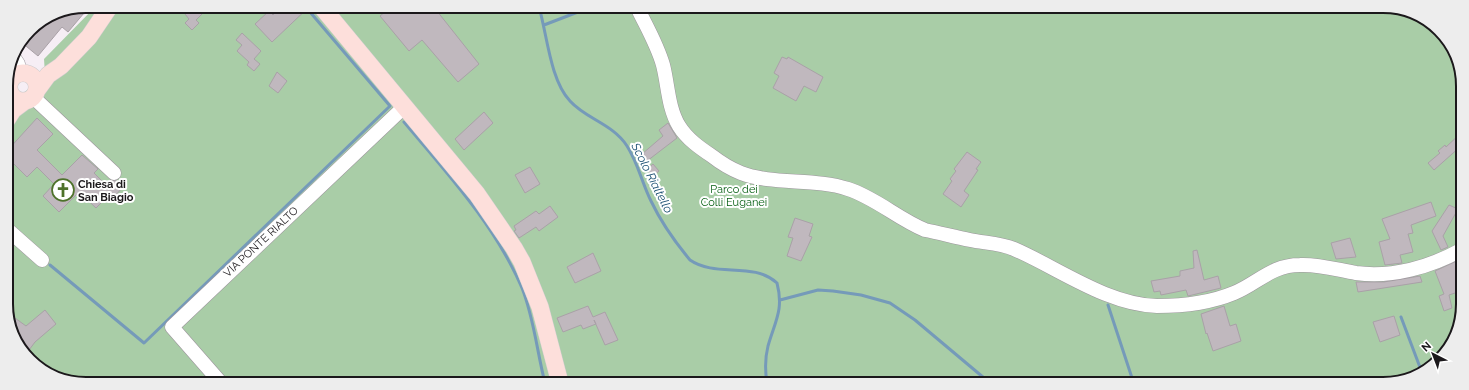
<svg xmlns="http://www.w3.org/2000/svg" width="1469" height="390" viewBox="0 0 1469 390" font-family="Raleway,sans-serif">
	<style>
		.green { fill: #a9cda7 }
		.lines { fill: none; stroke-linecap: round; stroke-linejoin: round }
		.stream { stroke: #759ab9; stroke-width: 3 }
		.building { fill: #c0b8be; stroke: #a9a1a7 }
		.minor-casing { stroke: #9d969d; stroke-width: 15 }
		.major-casing { stroke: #cdcccd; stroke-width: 18 }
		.minor { stroke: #fff; stroke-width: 14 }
		.major { stroke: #fddfdb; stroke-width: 17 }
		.labels { text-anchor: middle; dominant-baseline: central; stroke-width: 4; stroke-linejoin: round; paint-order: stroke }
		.poi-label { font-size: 11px; font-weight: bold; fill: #1b181b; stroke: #fff; text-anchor: start }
		.park-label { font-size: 11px; fill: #035d0f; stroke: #fff }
		.street-label { font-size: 11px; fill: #1b181b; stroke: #fff }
		.water-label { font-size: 12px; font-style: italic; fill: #184d70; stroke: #fff }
		.rim { fill: none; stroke: #1b181b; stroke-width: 2 }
	</style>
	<rect width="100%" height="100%" fill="#f6eef5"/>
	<path class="green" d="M96,6L1399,8L1439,29L1461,70V320L1436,364L1388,384L70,382L29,360L8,320L6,109L45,74L44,59Z"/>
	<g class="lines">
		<path class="stream" d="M539,7C547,34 550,80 570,101C586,119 613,124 627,146C638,163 642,183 651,201C661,222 675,242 690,260C716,278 753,261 777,283C784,310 775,321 768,346C765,358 765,371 767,383
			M544,25L591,7
			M404,122C447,173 495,225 522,288C534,318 537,352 545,383
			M50,265L144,343L390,106L310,12
			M780,300L818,290L833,291L861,295L890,303L915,320L990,383
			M1108,305L1134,384
			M1401,317L1421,370"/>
	</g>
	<path class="building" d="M86,6H90L68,32L62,27L38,56L21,42L30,29L55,12Z
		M193,6L202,14L196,20L199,23L192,30L185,23L189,19L185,14Z
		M282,6H310L272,42L255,24L269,11L273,15Z
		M392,6H433L479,64L458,82L422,40L409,51L380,16Z
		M242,33L261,51L254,59L260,64L254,71L247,65L249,62L237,51L242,45L236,40Z
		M782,57L787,59L788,57L823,77L816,92L804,86L796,101L773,88L779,76L774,73Z
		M277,72L287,81L278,93L269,86Z
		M484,112L493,123L464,150L455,139Z
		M37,118L53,134L37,150L62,175L82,155L98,169L94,173L106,185L110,180L117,181L123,187L114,197L111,193L96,208L79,192L59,212L43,196L54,184L37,167L27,177L12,162L7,166V151Z
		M668,123L677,138L647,161L642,154L663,136L659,130Z
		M1461,133V146L1434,170L1428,163L1440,153L1438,151L1445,145L1446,147Z
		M967,152L981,162L976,169L978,170L964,191L969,195L961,207L943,194L952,181L950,179L956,171L954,169Z
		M653,164L659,171L652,177L647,169Z
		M530,167L540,184L525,193L515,175Z
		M1431,202L1436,216L1411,225L1413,233L1408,234L1413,252L1400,255L1402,263L1385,265L1379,242L1390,239L1382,219Z
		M1449,205L1458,209L1443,236L1448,247L1441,250L1432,231Z
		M550,206L558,217L539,231L536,227L519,238L514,231L516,230L514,226L536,211L539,214Z
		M795,218L813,224L809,236L812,237L801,261L787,256L793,238L788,237Z
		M1350,238L1356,257L1336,259L1331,243Z
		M1197,250L1204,280L1218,276L1221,288L1188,296L1186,290L1161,295L1160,291L1154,292L1151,281L1180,276V271L1194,268L1193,251Z
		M593,253L601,271L575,283L567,267Z
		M1461,259V291L1449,295L1452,308L1444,311L1439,296L1444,294L1435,271Z
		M1420,276L1422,282L1358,292L1356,282H1384Z
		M588,306L593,317L605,312L618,340L605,345L594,320L596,324L583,329L581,325L563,332L557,318Z
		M1224,306L1230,326L1236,324L1241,341L1213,351L1207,333L1206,334L1201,314Z
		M45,310L56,324L35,342L26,354L8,320V313L26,326Z
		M1394,316L1400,335L1380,342L1373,322Z"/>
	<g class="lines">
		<g class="minor-casing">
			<path id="minor" d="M637,7C646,26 657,44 663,65C668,84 668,108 679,126C687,139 700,148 712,156C721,163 731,169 741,173C772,185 815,178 848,189C876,198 898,219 925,230C940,233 955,237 970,240C984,243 1000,243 1014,249C1058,268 1108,305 1157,306C1182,306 1210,303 1234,293C1257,284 1271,265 1300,265C1319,264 1338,270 1356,273C1392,278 1430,267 1461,250
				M12,55L18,64L20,74
				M6,94L10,91
				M33,97L114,173
				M7,229L42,260
				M221,383L172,327L404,107"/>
		</g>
		<g class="major-casing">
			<path id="major" d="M321,6L477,194L514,248L522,262L540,307L560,383
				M9 87a14 14 0 1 1 28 0a14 14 0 1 1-28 0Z
				M37,90L48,75L61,66L89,37L110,6
				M6,121L13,110L25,101"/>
		</g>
		<use href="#minor" class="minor"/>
		<use href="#major" class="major"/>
	</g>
	<defs>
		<g id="church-ring" transform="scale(1.15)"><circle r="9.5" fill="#fff" stroke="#4e722b" stroke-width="1.5"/><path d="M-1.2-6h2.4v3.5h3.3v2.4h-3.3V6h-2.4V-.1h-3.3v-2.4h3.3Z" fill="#4e722b"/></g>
	</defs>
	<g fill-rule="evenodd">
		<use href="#church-ring" x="63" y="190"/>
	</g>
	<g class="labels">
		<g class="poi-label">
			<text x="78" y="184">Chiesa di<tspan x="78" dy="13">San Biagio</tspan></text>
		</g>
		<g class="park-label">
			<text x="734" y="189">Parco dei<tspan x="734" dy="13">Colli Euganei</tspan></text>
		</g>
		<g class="street-label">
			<text transform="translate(261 242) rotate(-43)">VIA PONTE RIALTO</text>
		</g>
		<g class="water-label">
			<text transform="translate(652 178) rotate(63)">Scolo Rialtello</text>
		</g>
	</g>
	<path d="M0 0H1469V390H0ZM86 13H1383A73 73 0 0 1 1456 86V304A73 73 0 0 1 1383 377H86A73 73 0 0 1 13 304V86A73 73 0 0 1 86 13Z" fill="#ededed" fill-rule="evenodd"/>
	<path class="rim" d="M86 13H1383A73 73 0 0 1 1456 86V304A73 73 0 0 1 1383 377H86A73 73 0 0 1 13 304V86A73 73 0 0 1 86 13Z"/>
	<g transform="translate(1433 354) rotate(318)" stroke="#ffffff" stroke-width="3" paint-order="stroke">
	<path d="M0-3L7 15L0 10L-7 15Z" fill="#1b181b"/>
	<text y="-6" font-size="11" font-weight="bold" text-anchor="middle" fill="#1b181b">N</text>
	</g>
</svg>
